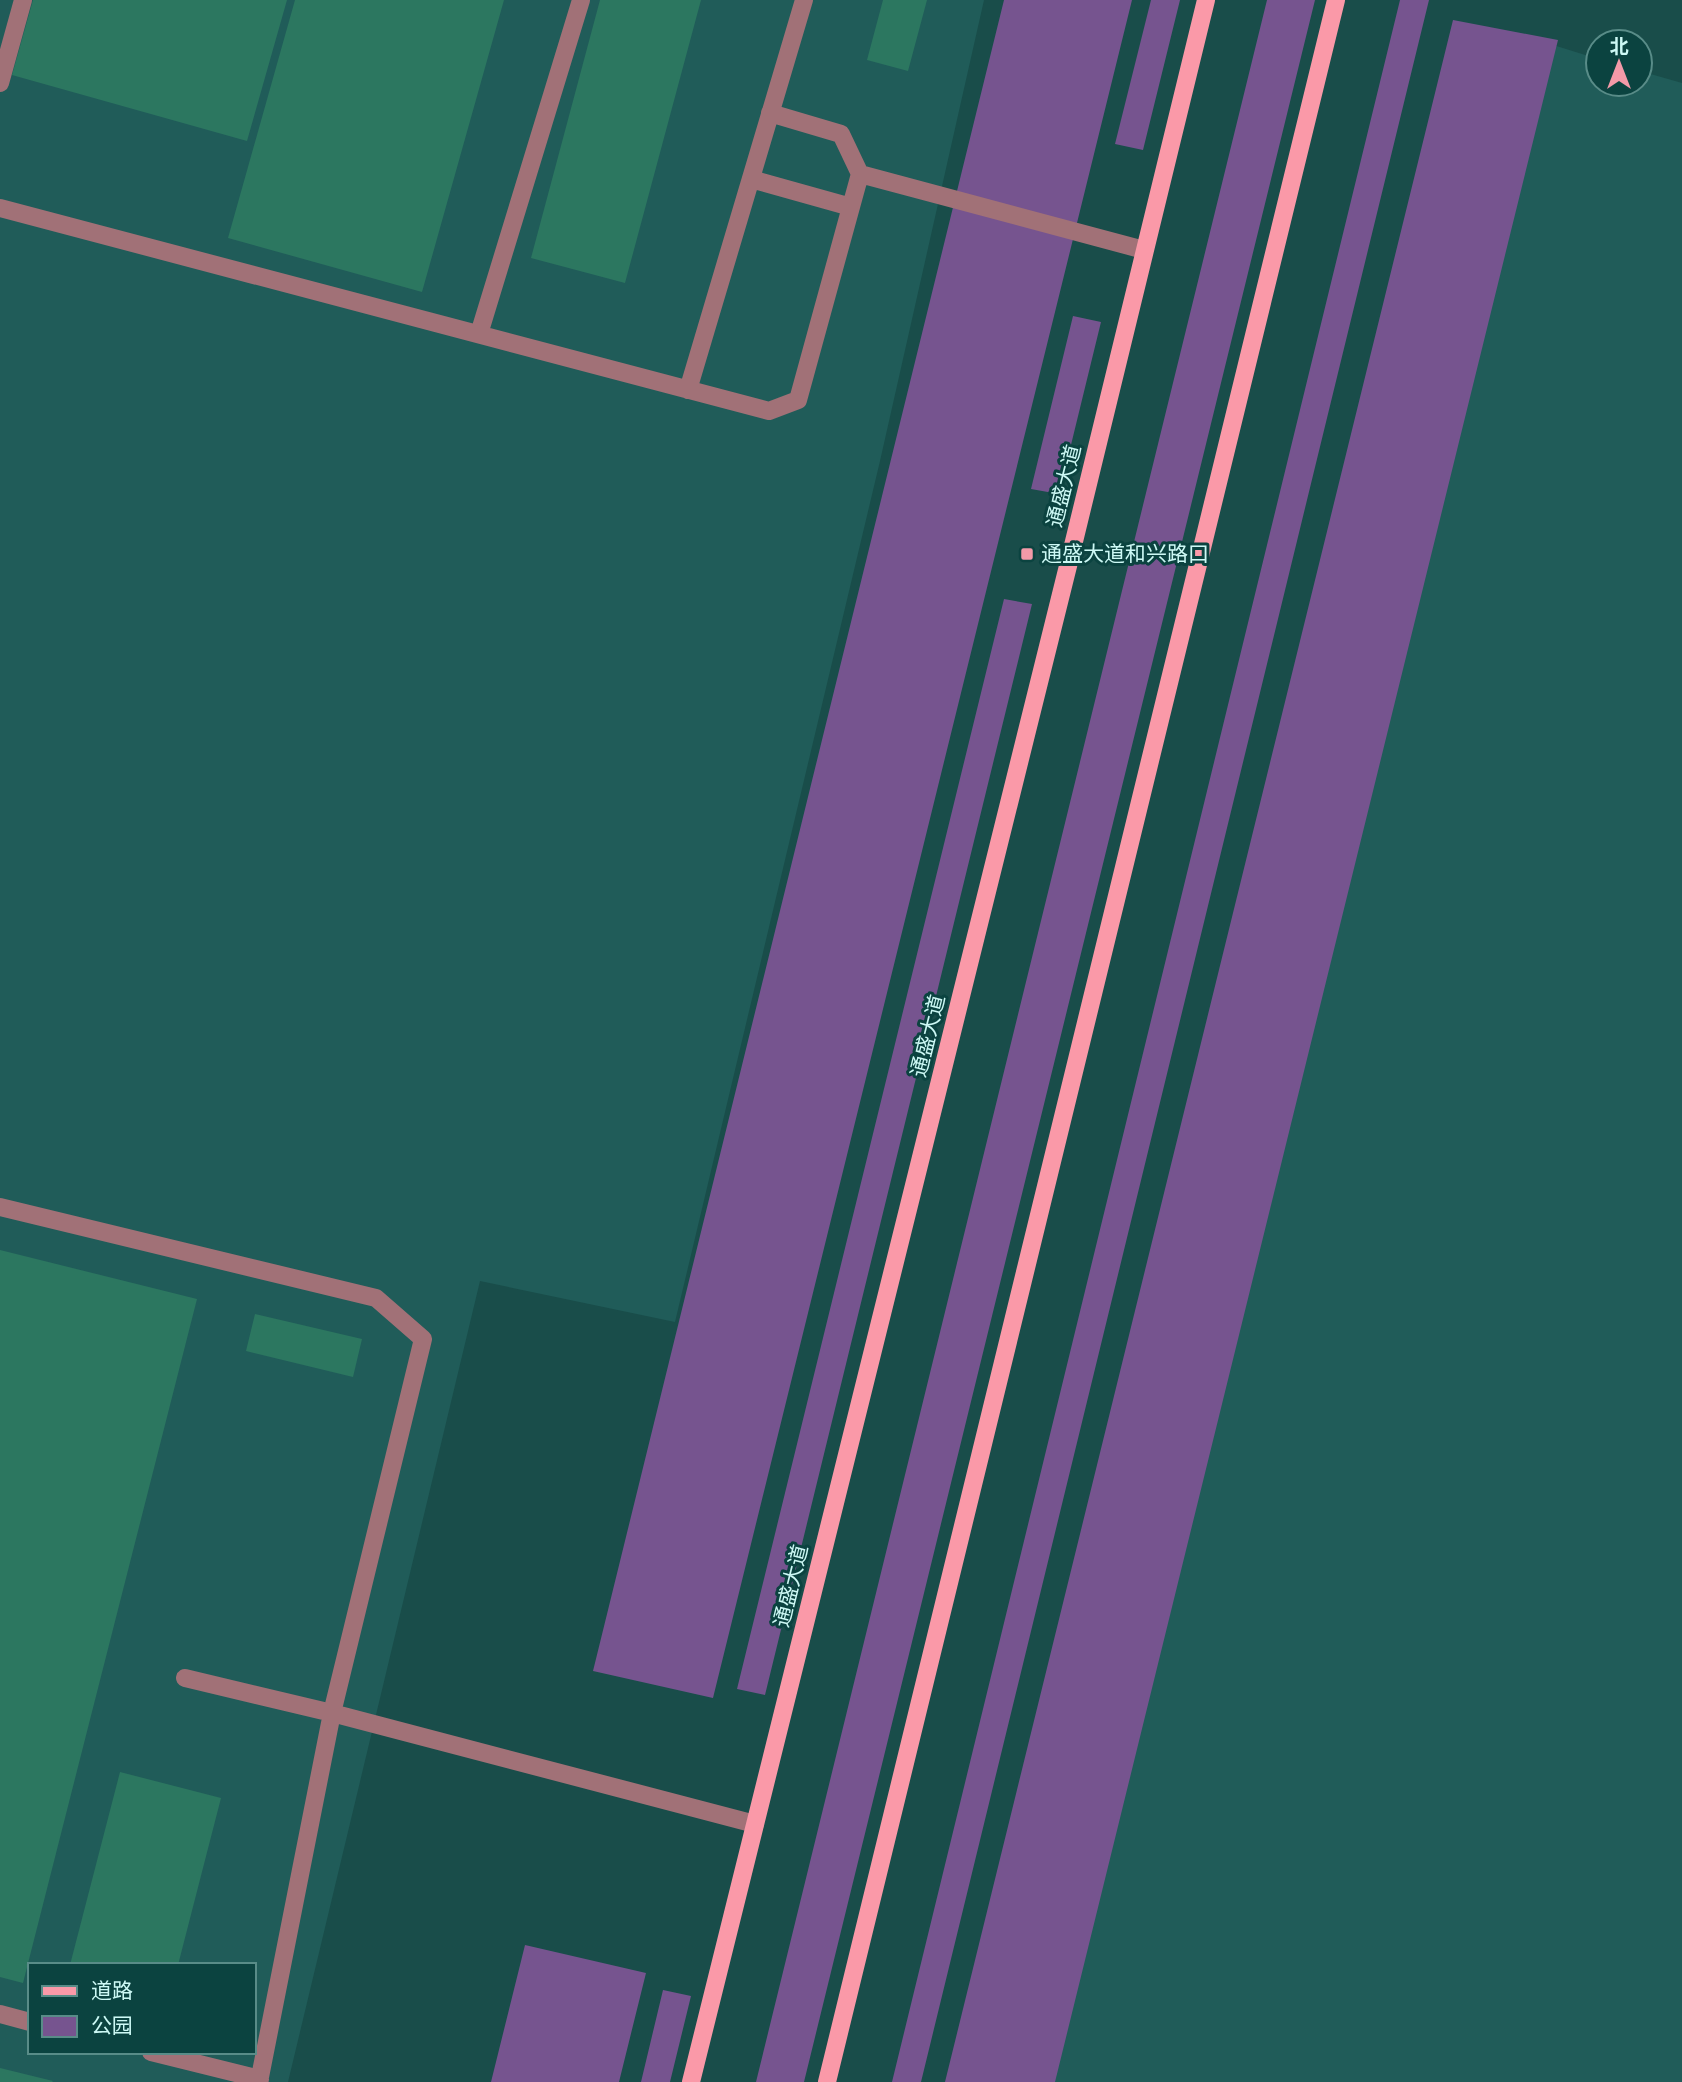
<svg xmlns="http://www.w3.org/2000/svg" width="1682" height="2082" viewBox="0 0 1682 2082" font-family="'Roboto Condensed','Noto Sans SC',sans-serif">
	<style>
		.built { fill: #205c59; fill-rule: evenodd }
		.green { fill: #76548f }
		.building { fill: #2c7760 }
		.lines { fill: none; stroke-linecap: round; stroke-linejoin: round }
		.minor { stroke: #a17177; stroke-width: 18 }
		.major { stroke: #fa99a8; stroke-width: 18 }
		.poi-dot { fill: #f39aa8; stroke: #0b4340; stroke-width: 2.5 }
		.labels { text-anchor: middle; dominant-baseline: central; stroke-width: 6; stroke-linejoin: round; paint-order: stroke }
		.street-label { font-size: 21px; fill: #cdf9f5; stroke: #0b4340 }
		.poi-label { font-size: 21px; fill: #cdf9f5; stroke: #0b4340; text-anchor: start }
	</style>
	<rect width="100%" height="100%" fill="#194d4a"/>
	<path class="built" d="M0,0H984L880,461L675,1322L480,1281L288,2082H0ZM30,1965H254V2052H30Z
		M1550,44L1598,59V84H1640V71L1682,83V2082H1029Z"/>
	<path class="green" d="M1004,0H1132L713,1698L593,1671Z
		M1151,0H1180L1143,150L1115,144Z
		M1267,0H1315L804,2082H756Z
		M1400,0H1429L921,2082H892Z
		M1453,20L1558,40L1055,2082H945Z
		M1073,316L1101,322L1059,494L1031,489Z
		M1004,599L1032,604L765,1695L737,1689Z
		M525,1945L646,1973L619,2082H491Z
		M663,1990L691,1996L670,2082H641Z"/>
	<path class="building" d="M33,0H287L247,141L12,75Z
		M295,0H504L422,292L228,238Z
		M600,0H701L625,283L531,258Z
		M883,0H927L908,71L867,60Z
		M0,1250L197,1299L23,1983L0,1977Z
		M255,1314L362,1339L353,1377L246,1351Z
		M120,1772L221,1798L178,1965H70Z
		M0,2068L53,2081L52,2082H0Z"/>
	<g class="lines">
		<path class="minor" d="M0,83L23,0
			M770,113L841,134L860,174
			M751,179L851,207
			M0,208L769,411L798,400L860,174L1144,250
			M479,334L581,0
			M688,390L804,0
			M0,1207L376,1298L423,1339L332,1713L755,1824
			M185,1678L332,1713L259,2082
			M0,2014L30,2022
			M151,2052L260,2079"/>
		<path class="major" d="M691,2082L1068,566L1206,0
			M827,2082L1336,0"/>
	</g>
	<rect class="poi-dot" x="1020" y="547" width="14" height="14" rx="3.5"/>
	<g class="labels">
		<g class="street-label">
			<text transform="translate(1064 486) rotate(-76)">通盛大道</text>
			<text transform="translate(928 1036) rotate(-76)">通盛大道</text>
			<text transform="translate(791 1586) rotate(-76)">通盛大道</text>
		</g>
		<g class="poi-label">
			<text x="1041" y="554">通盛大道和兴路口</text>
		</g>
	</g>
	<rect x="28" y="1963" width="228" height="91" fill="#0b4340" stroke="#598c88" stroke-width="2"/>
	<rect x="42" y="1986" width="35" height="10" fill="#fa99a8" stroke="#598c88" stroke-width="2"/>
	<text x="91" y="1998" font-size="21" fill="#cdf9f5">道路</text>
	<rect x="42" y="2016" width="35" height="21" fill="#76548f" stroke="#598c88" stroke-width="2"/>
	<text x="91" y="2033" font-size="21" fill="#cdf9f5">公园</text>
	<g transform="translate(1619 63)"><circle r="33" fill="#0b4340" stroke="#598c88" stroke-width="2"/>
	<path d="M0-5L12 26L0 18L-12 26Z" fill="#f39aa8"/>
	<text y="-10" font-size="19" font-weight="bold" text-anchor="middle" fill="#cdf9f5">北</text>
	</g>
</svg>
